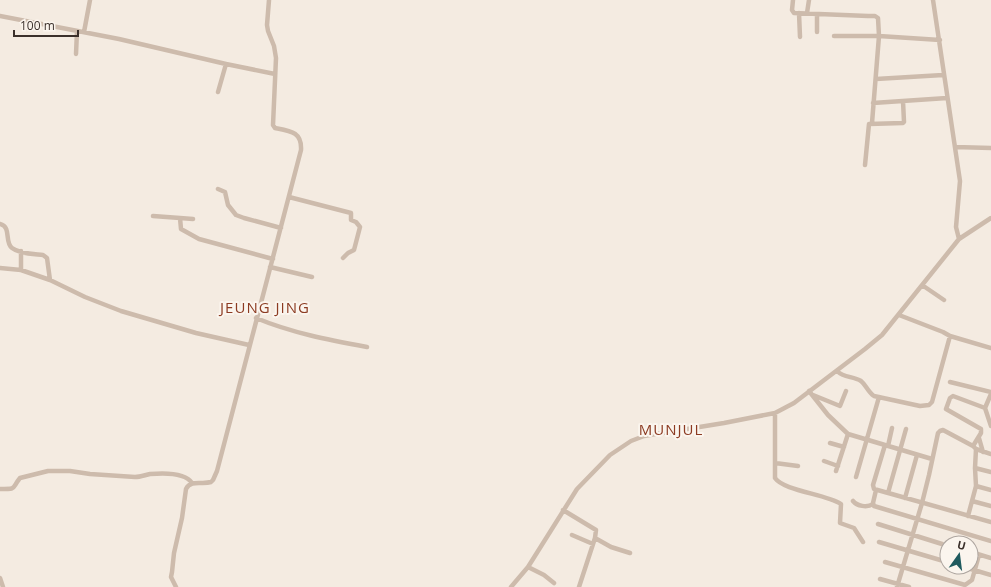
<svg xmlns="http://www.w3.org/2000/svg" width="991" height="587" viewBox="0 0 991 587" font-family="'Open Sans',sans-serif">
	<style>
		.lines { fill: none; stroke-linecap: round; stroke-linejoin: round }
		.minor { stroke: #cdbbac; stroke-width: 4.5 }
		.labels { text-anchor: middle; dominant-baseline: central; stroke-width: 4; stroke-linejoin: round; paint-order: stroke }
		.quarter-label { font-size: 15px; letter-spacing: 1px; fill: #8c3b22; stroke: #fbf5ee }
	</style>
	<rect width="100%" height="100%" fill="#f4ebe1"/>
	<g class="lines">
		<path class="minor" d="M793,0L792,10L794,13L868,16H875L878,18L879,36L872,123
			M933,0L960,181L956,227L959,239
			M799,13L800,37
			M807,13L809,0
			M817,14V32
			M0,16L119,39L226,64L275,74
			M84,32L90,0
			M834,36H879L940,40
			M76,54L77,31
			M876,79L943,75
			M218,92L226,64
			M873,103L947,98
			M955,147L991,148
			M865,165L869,124L903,123L904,122L903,101
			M218,189L225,192L228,205L236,215L244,218L281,228
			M289,197L351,213V220L356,222L360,227L354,250L348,253L343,258
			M153,216L180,218L181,229L199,239L273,259
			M180,218L193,219
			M0,224C12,227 4,242 12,248C20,254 34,254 43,255L47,258L50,280
			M21,251V270
			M270,267L312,277
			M0,268L21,270L50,280L85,297L121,311L196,333L249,345
			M922,285L944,300
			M899,315L943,332L950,336L991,348
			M256,318C292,333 329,340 367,347
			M837,371C844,378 853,376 861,381C866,385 868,392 874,396L920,406L929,405L932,402L950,336
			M950,382L991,392
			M809,391L828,415L848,434L932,459
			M991,394L985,408L991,426
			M813,395L840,406L846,391
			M775,413V478C784,491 826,494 841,504L840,523L854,528L863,542
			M979,438L983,452
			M830,443L844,447
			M885,445L873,485L874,489L991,522
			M888,446L892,428
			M973,446L981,433V429L946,409L950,398L953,396L985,408
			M824,461L838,466
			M775,463L798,466
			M975,468L991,472
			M836,471L848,434
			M856,477L879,397
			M976,486L991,490
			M0,489C18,489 11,489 20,478L48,471H70L90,474L135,477C140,477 145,475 150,474C162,473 185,472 192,483
			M876,490L873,503L874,506L991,541
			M888,493L906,429
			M905,498L917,455
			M853,501C857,506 867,508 873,504
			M972,501L991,506
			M563,510L596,530L595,538L579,587
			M968,516L976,486L975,468L976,449
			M878,524L942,544
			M572,535L593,544
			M595,538L611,547L630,553
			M879,542L947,562
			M971,552L991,558
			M885,562L965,585L972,580L979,555
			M528,567L544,575L554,583
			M964,567L991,575
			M0,578L3,587
			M880,579L909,587
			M176,587L171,577L172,572L174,553L182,518L186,489C191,479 202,485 211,482L213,480L217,471L301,150C302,132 291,131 275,128L273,125L276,58L274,46L268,31L267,25L269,0
			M511,587L528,567L577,489L610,455L631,441L644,436L724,423L775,413L794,403L865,349L882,335L959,239L991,218
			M897,587L922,503L929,475L938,433L940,431L943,430L973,446L976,449L991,454"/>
	</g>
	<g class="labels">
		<g class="quarter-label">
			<text x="265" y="307">JEUNG JING</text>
			<text x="671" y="429">MUNJUL</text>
		</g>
	</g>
	<g transform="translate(959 555) rotate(14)"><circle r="19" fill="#fbf5ee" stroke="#aea6a0"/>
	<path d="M0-3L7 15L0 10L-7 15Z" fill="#1f5a5e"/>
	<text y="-6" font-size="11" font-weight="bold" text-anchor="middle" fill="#3b302b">U</text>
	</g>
	<path d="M14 30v6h64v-6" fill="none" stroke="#3b302b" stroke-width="2"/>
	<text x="20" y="30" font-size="12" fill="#3b302b" stroke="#fbf5ee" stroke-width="3" paint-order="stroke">100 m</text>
</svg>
